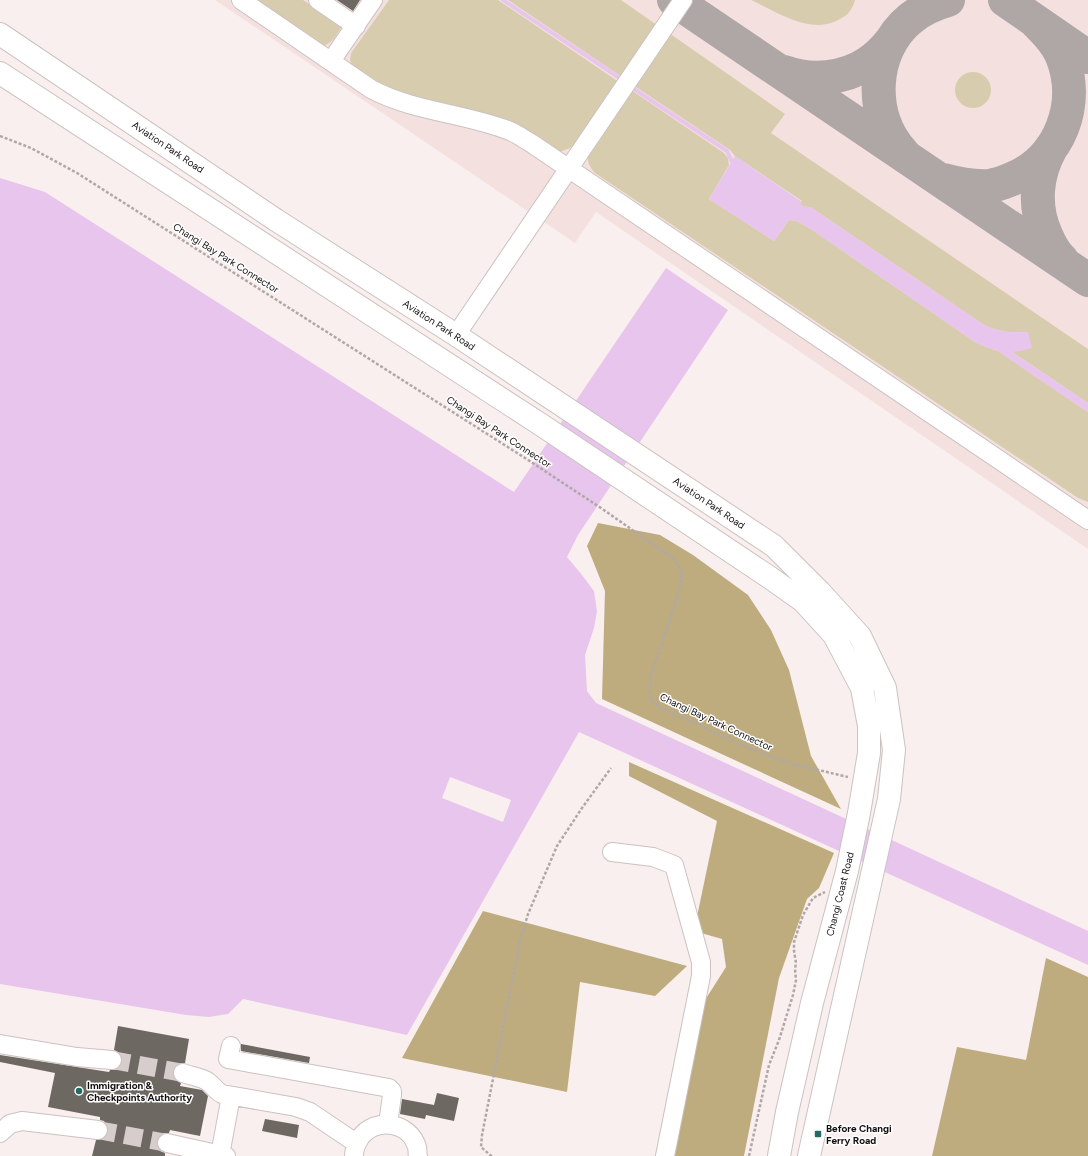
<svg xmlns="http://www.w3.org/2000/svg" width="1088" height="1156" viewBox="0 0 1088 1156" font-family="Figtree,sans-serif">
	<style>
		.built { fill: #f4e1df }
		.green { fill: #d8ccae }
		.forest { fill: #beac7e }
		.water { fill: #e8c5ed }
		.pier { fill: #f9efee }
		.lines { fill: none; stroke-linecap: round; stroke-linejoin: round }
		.stream { stroke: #e8c5ed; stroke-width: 4 }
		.taxiway { stroke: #afa6a6; stroke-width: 34 }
		.building { fill: #6e6863 }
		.minor-tunnel { stroke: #d6cdcc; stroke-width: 18; stroke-dasharray: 18 9; stroke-linecap: butt }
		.minor-casing { stroke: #cbc2c1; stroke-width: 20 }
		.major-casing { stroke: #cbc2c1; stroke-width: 24 }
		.path { stroke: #b0a8a7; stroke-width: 2.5; stroke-dasharray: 3 2; stroke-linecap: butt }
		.minor { stroke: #fff; stroke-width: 18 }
		.major { stroke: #fff; stroke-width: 22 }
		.poi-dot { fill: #236c64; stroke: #fff; stroke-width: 1.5 }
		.labels { text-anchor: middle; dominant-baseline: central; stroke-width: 3; stroke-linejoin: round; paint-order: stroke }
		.street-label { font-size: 10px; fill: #120e0e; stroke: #fff }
		.poi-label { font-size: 10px; font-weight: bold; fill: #120e0e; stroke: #fff; text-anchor: start }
	</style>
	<rect width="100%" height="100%" fill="#f9efee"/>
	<path class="built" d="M215,0H1088V549L596,212L575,243Z"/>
	<path class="green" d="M253,0H303L342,26C337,34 333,43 323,46Z
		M389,0H498L619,82L577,143C571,148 566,150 558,152L386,90L355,69L351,64L350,60L351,53Z
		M508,0H621L657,25L622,77Z
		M751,0H855C854,4 852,8 850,11C848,14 844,17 840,19C812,36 777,12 751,0Z
		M669,33L785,114L771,133L1088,349V403L1011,351L1028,332C1010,333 1000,332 984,325L812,208L799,205L802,201L735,156L730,150L633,85Z
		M955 90a18 18 0 1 1 36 0a18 18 0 1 1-36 0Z
		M631,90L724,153L728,158L729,165L709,199L774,241L789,220L797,221L811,229L975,342L986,347L998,351L1088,412V502L1078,498L595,173C589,166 587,162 588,153Z"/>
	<path class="forest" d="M598,523L660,535L693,555L748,595L771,630L789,670L811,756L841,809L602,699L605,591L587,546Z
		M629,762L834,853L819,888L807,899L779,978L744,1156H669L700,1008L726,967L722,939L694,931L717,821L629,776Z
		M483,911L687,966L655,996L580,982L567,1092L402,1058Z
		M1046,958L1088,977V1156H932L957,1047L1026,1060Z"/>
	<path class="water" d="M735,156L802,202L800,205L812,208L984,325C1000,332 1010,333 1028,332L1032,348L1021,351L1012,352L1088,403V412L998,351L986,347L975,342L811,229L797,221L789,220L774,241L709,199Z
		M0,178L45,192L514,492L666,268L728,310L578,535L567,557L582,575L594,591L597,611L594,628L585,655L587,691L596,703L1088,931V965L579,732L407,1035L243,999L228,1014L209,1017L186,1015L0,984Z"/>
	<path class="pier" d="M450,777L511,800L503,822L442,798Z"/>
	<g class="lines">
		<path class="stream" d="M503,0L618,77
			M634,89L727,151L734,166"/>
		<path class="taxiway" d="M674,0L1088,280
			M1005,0L1088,57
			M784,72C811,82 844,79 868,63C877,57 885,49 892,40
			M1051,148C1036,175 1033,206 1046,235C1050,244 1055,254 1062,260
			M903,153C868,117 871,51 910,19C921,10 934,4 948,0
			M943,180C958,184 973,187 989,186C997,185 1005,182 1012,179C1060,159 1081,104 1062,56C1056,42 1045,31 1034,20"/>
	</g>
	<path class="building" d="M337,0H360L353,11Z
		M118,1026L189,1039L185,1063H181L176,1065L173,1069V1075L175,1080L181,1083L180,1086L202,1090L208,1096L200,1136L170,1130L169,1133H163L160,1136L157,1140V1146L160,1151L165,1153V1156H92L96,1140L102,1139L106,1137L108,1132L107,1126L104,1121L100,1120V1117L48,1107L55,1073L0,1062V1055L109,1072L110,1070H116L120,1066L122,1061L121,1055L118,1052L114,1050Z
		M241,1044L310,1057L309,1063L241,1051Z
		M437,1093L459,1098L454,1121L426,1115L425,1119L400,1114L402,1099L434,1105Z
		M265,1119L299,1125L297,1138L262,1131Z"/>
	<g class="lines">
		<path class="minor-tunnel" d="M112,1060L183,1073
			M98,1130L167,1143"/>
		<g class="minor-casing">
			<path id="minor" d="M241,0L371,89C414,112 465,113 510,131C517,134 524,139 531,143L1088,520
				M318,0L356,26
				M331,61L373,0
				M456,335L683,0
				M612,852L653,857L674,865L701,962V976L665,1156
				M0,1044L77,1057L112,1060
				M231,1046L228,1059L389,1088L392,1091V1095L388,1124
				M183,1073C191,1076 200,1077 207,1081C213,1085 216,1091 222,1094L296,1107L310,1112L356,1143
				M0,1133L10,1124L22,1121L98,1130
				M167,1143L226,1156
				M220,1155L231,1096
				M354,1156C354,1149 356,1144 360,1138C374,1117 409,1121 417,1147C418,1149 417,1153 418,1156"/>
		</g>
		<g class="major-casing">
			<path id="major" d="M0,34L276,220L456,335L774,546L820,592L860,636L885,688L894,750L889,799L809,1156
				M0,73L543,426L769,577L803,601L834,635L862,688L869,726V753L859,813L847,871L812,1003L787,1112L779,1156"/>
		</g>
		<path class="path" d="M0,136L31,148L77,173L525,458L601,508L674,559L682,572L681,584L676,601L651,675L649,691L652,701L661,708L754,750L789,763L848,777
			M492,1156L490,1155L481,1147L482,1135L520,941L528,914L557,846L582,808L611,768
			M749,1156L769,1065L779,1040L793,995L796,980L795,969L796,963L794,951V942L803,915L813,898L825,892"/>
		<use href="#minor" class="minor"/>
		<use href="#major" class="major"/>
	</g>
	<g class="poi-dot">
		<circle cx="79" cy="1091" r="4"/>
		<rect x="814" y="1130" width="8" height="8" rx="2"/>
	</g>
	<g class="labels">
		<g class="street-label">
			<text transform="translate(168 147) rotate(34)">Aviation Park Road</text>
			<text transform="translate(226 258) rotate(32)">Changi Bay Park Connector</text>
			<text transform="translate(439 325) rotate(33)">Aviation Park Road</text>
			<text transform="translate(499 432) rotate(33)">Changi Bay Park Connector</text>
			<text transform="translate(709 503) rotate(34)">Aviation Park Road</text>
			<text transform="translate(716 722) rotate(25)">Changi Bay Park Connector</text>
			<text transform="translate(840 894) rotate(-76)">Changi Coast Road</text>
		</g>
		<g class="poi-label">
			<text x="87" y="1085">Immigration &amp;<tspan x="87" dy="12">Checkpoints Authority</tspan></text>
			<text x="826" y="1128">Before Changi<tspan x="826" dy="12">Ferry Road</tspan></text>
		</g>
	</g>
</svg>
